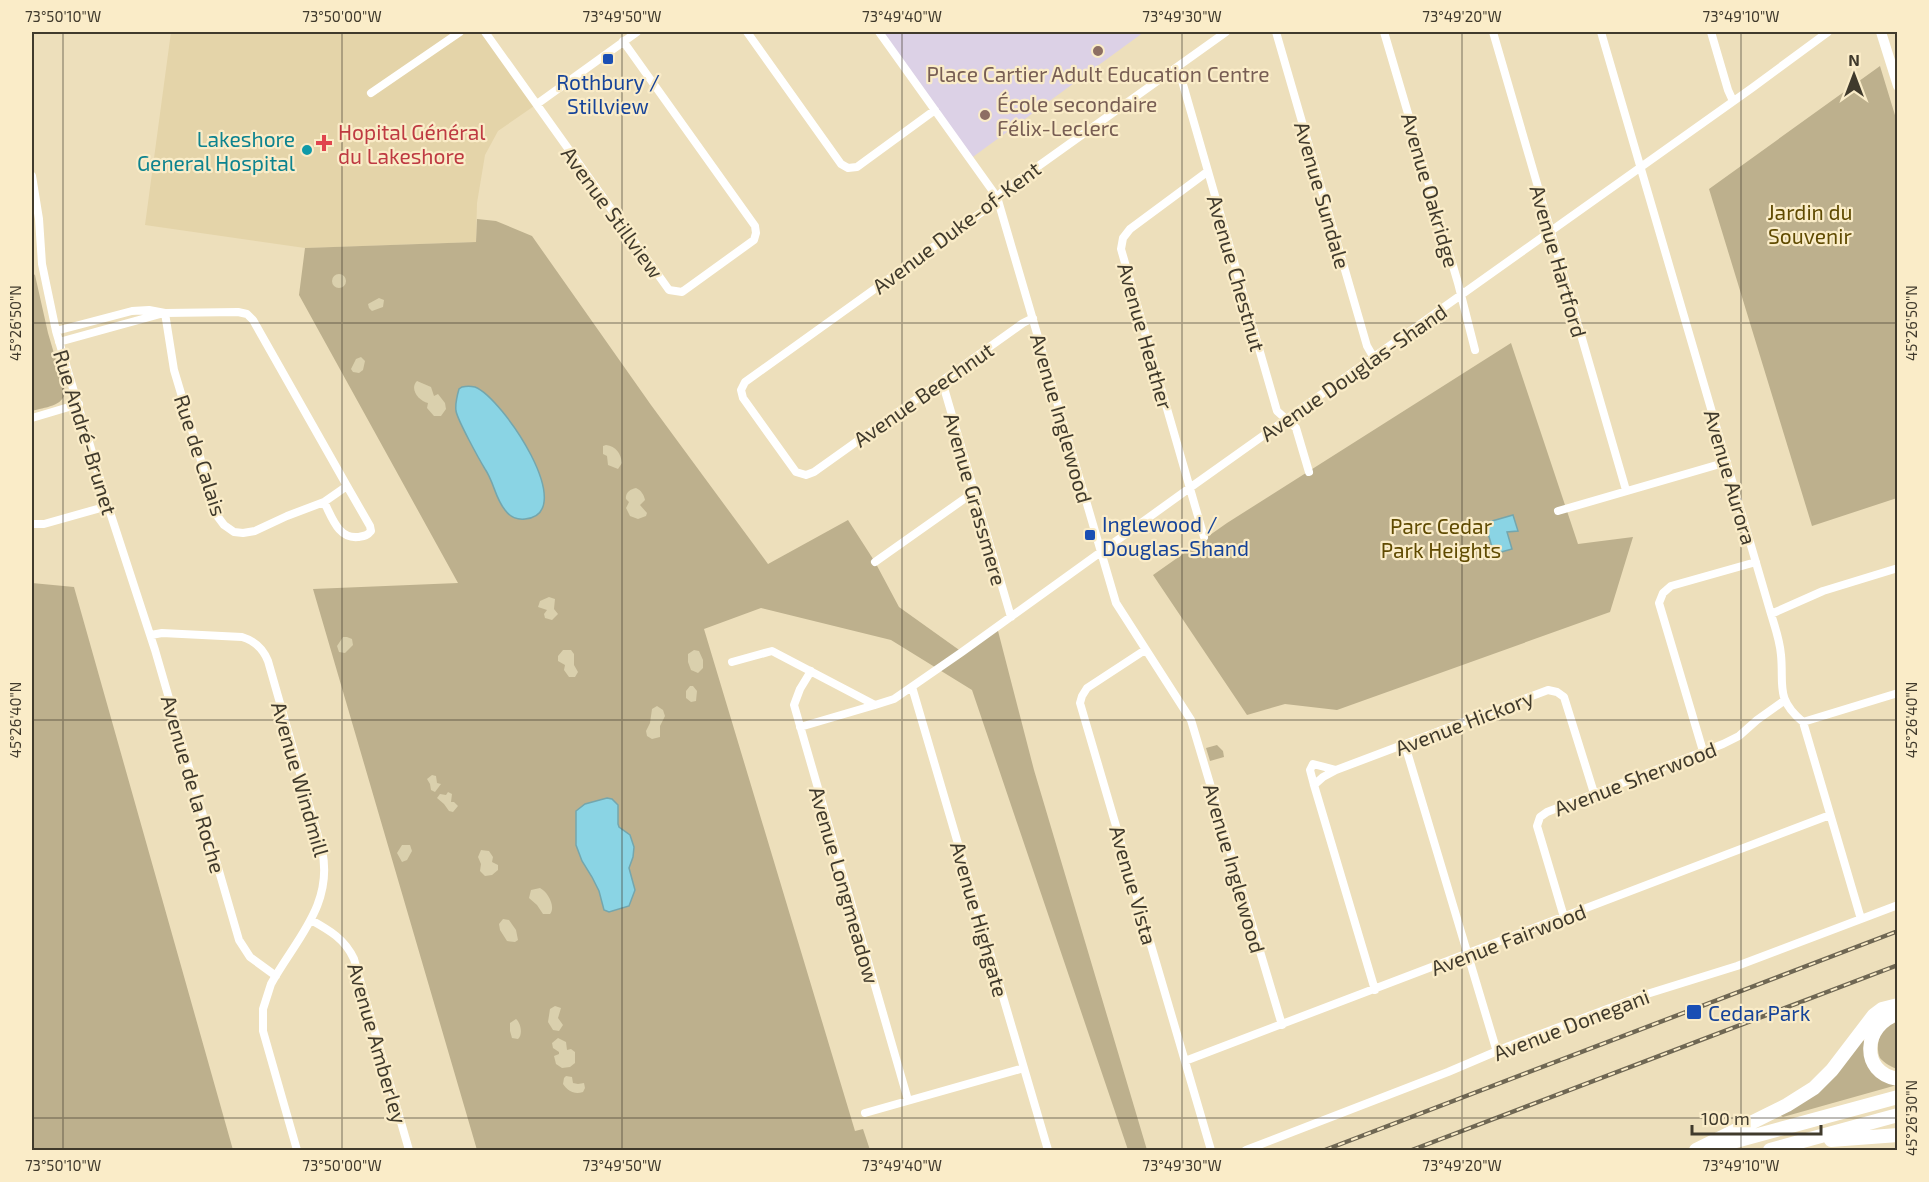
<svg xmlns="http://www.w3.org/2000/svg" width="1929" height="1182" viewBox="0 0 1929 1182" font-family="'Exo 2',sans-serif">
	<style>
		.built { fill: #e4d4a9 }
		.education { fill: #dcd1e6 }
		.green { fill: #bdb08d }
		.sand { fill: #dad0ad }
		.water { fill: #8ad4e4; stroke: #74a6ad; stroke-width: 1.5 }
		.lines { fill: none; stroke-linecap: round; stroke-linejoin: round }
		.minor { stroke: #fff; stroke-width: 8 }
		.secondary { stroke: #fff; stroke-width: 10 }
		.motorway { stroke: #fff; stroke-width: 14 }
		.rail-casing { stroke: #6f6753; stroke-width: 4.5 }
		.rail { stroke: #faecc8; stroke-width: 2; stroke-dasharray: 7; stroke-linecap: butt }
		.ticks { fill: none; stroke: #403a2c; stroke-width: 1.5; stroke-opacity: 0.45 }
		.education-dot { fill: #8d6e63; stroke: #faecc8; stroke-width: 2 }
		.transit-dot { fill: #1a4fb4; stroke: #faecc8; stroke-width: 2 }
		.health-dot { fill: #e0444e; stroke: #faecc8; stroke-width: 2 }
		.culture-dot { fill: #0f9aa8; stroke: #faecc8; stroke-width: 2 }
		.labels { text-anchor: middle; dominant-baseline: central; stroke-width: 4.5; stroke-linejoin: round; paint-order: stroke }
		.education-label { font-size: 21px; fill: #785e54; stroke: #faecc8 }
		.transit-label { font-size: 21px; fill: #164399; stroke: #faecc8; text-anchor: start }
		.health-label { font-size: 21px; fill: #be3a42; stroke: #faecc8; text-anchor: start }
		.culture-label { font-size: 21px; fill: #0d838f; stroke: #faecc8; text-anchor: end }
		.street-label { font-size: 21px; fill: #403a2c; stroke: #faecc8 }
		.park-label { font-size: 21px; fill: #5f4a01; stroke: #faecc8 }
		.neatline { fill: none; stroke: #403a2c; stroke-width: 2 }
		.ticks-label { font-size: 15px; text-anchor: middle; fill: #403a2c }
	</style>
	<rect width="100%" height="100%" fill="#eddfbb"/>
	<path class="built" d="M171,32H485L537,104L498,131L485,155L477,203L476,242L305,248L145,225Z"/>
	<path class="education" d="M879,32H1144L970,159Z"/>
	<path class="green" d="M1880,66L1898,125L1897,498L1812,526L1709,189Z
		M477,219L496,221L532,236L651,405L768,564L848,520L875,562L899,607L962,652L997,627L1034,770L1147,1150H1128L972,690L891,640L761,608L704,629L855,1131L863,1129L870,1150H477L313,589L458,583L299,295L305,248L476,242Z
		M32,273L35,275L48,333L65,391C64,407 44,407 32,411Z
		M1511,343L1578,544L1633,537L1610,612L1337,710L1285,704L1247,715L1153,575L1227,523Z
		M32,583L74,587L233,1150H32Z
		M1217,745L1223,751L1224,757L1210,761L1206,748Z
		M1897,1020V1069C1892,1067 1884,1063 1880,1058C1876,1050 1878,1035 1884,1028C1887,1025 1894,1023 1897,1020Z
		M1863,1040L1897,1085L1783,1117L1781,1116L1780,1113Z"/>
	<path class="sand" d="M332 281a7 7 0 1 1 14 0a7 7 0 1 1-14 0Z
		M379,298L384,300L383,307L372,311L369,308L368,304Z
		M361,357L365,361L363,370L359,373L353,372L351,369L356,359Z
		M417,381L431,387L434,396L438,394L445,403L446,409L441,416H434L427,408L428,403C419,401 409,389 417,381Z
		M606,445C616,446 621,454 622,463L618,469L608,465L607,456L603,454V446Z
		M636,488C641,490 644,495 645,500L640,505L647,513L646,516L638,519L630,516L626,508L629,502L626,499C625,493 630,489 636,488Z
		M549,597L555,599L554,609L558,614L552,620L545,618L544,614L547,610L538,607L540,601Z
		M343,637H347L352,639L353,645L345,653L339,652L337,646Z
		M563,650H571L574,654V665L578,672L575,677H569L564,670L565,665L558,661V656Z
		M694,650L699,651L703,660V668L698,673L691,670L688,662V654Z
		M690,686H693L697,691L696,701L691,702L686,698V691Z
		M657,706L663,710L665,716L660,726V737L652,739L647,736L646,731L650,723L652,709Z
		M432,775L436,776L437,783L441,784L435,792L431,790L430,784L427,779Z
		M448,792L452,794L451,802H454L458,806L453,812L449,811L444,804L437,798L440,794L446,795Z
		M402,845H410L412,851L407,860L402,862L397,853Z
		M481,850L489,851L493,857L492,862L498,865V870L492,875L485,876L480,871L481,864L478,857Z
		M540,888C548,892 556,907 550,914H543L537,905L529,898L531,890Z
		M503,919L509,920L516,930L518,940L515,942L507,941L500,930L499,924Z
		M555,1006L561,1008L558,1018L563,1025L559,1031L553,1030L548,1022L550,1009Z
		M516,1019C521,1023 523,1035 518,1039L512,1038L510,1031V1023Z
		M558,1038L566,1042L567,1050L571,1049L575,1052V1063L570,1067L562,1068L556,1064L554,1056L559,1054V1052L553,1048L552,1043Z
		M566,1076L572,1077L573,1083L578,1084L584,1083L585,1088L583,1092C574,1095 568,1091 563,1084L564,1078Z"/>
	<path class="water" d="M462,387C466,386 471,386 475,387C503,398 580,514 525,519C516,520 510,517 505,510C495,498 494,482 485,469C479,459 458,421 456,411C455,404 457,396 459,389Z
		M1513,515L1518,531L1507,532L1512,549L1494,554L1485,523Z
		M607,798L612,799L618,805V824L619,827L630,835L634,847L633,857L629,868L635,890L629,906L609,912L604,910L599,891L592,877L582,861L576,845V811L585,804Z"/>
	<g class="lines">
		<path class="minor" d="M485,32L669,290L682,292L754,240L756,233L755,226L623,41
			M747,32L841,164L848,168L857,167L935,110
			M879,32L997,197L1116,603L1191,720L1282,1025
			M1276,32L1367,346L1374,358
			M1384,32L1458,283L1475,350
			M1493,32L1626,490
			M1601,32L1771,614C1775,627 1780,641 1781,655C1784,685 1775,699 1803,722L1861,919
			M1711,32L1728,90L1733,101
			M1178,67L1277,411L1296,428L1309,472
			M371,93L460,32
			M537,104L637,32
			M32,176L39,219L42,264L56,331L108,506L155,650L239,940L250,957L276,976
			M1033,318L1023,323L814,472L806,475L796,472L743,398L741,390L745,382L989,207L1002,192L1226,32
			M56,331L132,311L149,310L165,313L238,312L247,314L253,320L347,486L324,502L287,516L255,531L243,533L234,532L224,525L218,517L174,370L165,313
			M59,342L164,313
			M942,381L1011,617
			M32,418L79,404
			M324,502C332,517 338,539 358,537C364,536 367,536 371,531L370,526L347,486
			M1558,511L1727,462
			M32,524H44L108,506
			M1204,537L1121,249L1123,238L1130,229L1207,172
			M875,562L974,492
			M1771,614L1823,591L1898,568
			M151,635L162,633L242,637C255,641 263,648 268,661L322,850C334,905 295,940 271,984L263,1009V1031L297,1150
			M1145,650L1087,688L1082,696L1080,703L1211,1150
			M732,662L772,651L875,705L894,699L962,652L1191,487L1752,88L1828,32
			M811,671L800,689L794,705L908,1100
			M912,687L1048,1150
			M1803,722L1898,693
			M800,727L875,705
			M1405,745L1497,1052
			M1703,751L1659,603L1663,593L1671,586L1756,562
			M1314,785L1323,777L1336,770
			M1564,917L1537,826L1540,817L1547,812L1723,744L1739,736L1757,720L1785,700
			M311,920C329,930 345,939 354,959L409,1150
			M1375,990L1314,785L1310,770L1313,764L1336,770L1548,690L1557,692L1564,697L1594,793
			M1185,1061L1830,815
			M865,1113L1024,1068
			M1246,1150L1448,1072L1509,1046L1647,994L1737,966L1898,905"/>
		<path class="secondary" d="M1881,32L1898,86"/>
		<path class="motorway" d="M1898,1014C1863,1024 1859,1073 1898,1079
			M1831,1140L1898,1135
			M1714,1147L1898,1097
			M1696,1150L1787,1105L1814,1088L1832,1070L1874,1015L1882,1009L1898,1005
			M1770,1150L1898,1115"/>
		<g class="rail-casing">
			<path id="rail" d="M1325,1150L1898,931
				M1412,1150L1898,965"/>
		</g>
		<use href="#rail" class="rail"/>
	</g>
	<path class="ticks" d="M63,32V1150M342,32V1150M622,32V1150M902,32V1150M1182,32V1150M1462,32V1150M1741,32V1150M32,323H1898M32,720H1898M32,1118H1898"/>
	<g class="education-dot">
		<circle cx="1098" cy="51" r="6"/>
		<circle cx="985" cy="115" r="6"/>
	</g>
	<g class="transit-dot">
		<rect x="602" y="53" width="12" height="12" rx="3"/>
		<rect x="1084" y="529" width="12" height="12" rx="3"/>
		<rect x="1686" y="1004" width="16" height="16" rx="3"/>
	</g>
	<path class="health-dot" d="M321 134h6v6h6v6h-6v6h-6v-6h-6v-6h6z"/>
	<circle class="culture-dot" cx="307" cy="150" r="6"/>
	<g class="labels">
		<g class="education-label">
			<text x="1098" y="73">Place Cartier Adult Education Centre</text>
			<text x="997" y="103" text-anchor="start">École secondaire<tspan x="997" dy="24">Félix-Leclerc</tspan></text>
		</g>
		<g class="transit-label">
			<text x="608" y="81" text-anchor="middle">Rothbury /<tspan x="608" dy="24">Stillview</tspan></text>
			<text x="1102" y="523">Inglewood /<tspan x="1102" dy="24">Douglas-Shand</tspan></text>
			<text x="1708" y="1012">Cedar Park</text>
		</g>
		<g class="health-label">
			<text x="338" y="131">Hopital Général<tspan x="338" dy="24">du Lakeshore</tspan></text>
		</g>
		<g class="culture-label">
			<text x="295" y="138">Lakeshore<tspan x="295" dy="24">General Hospital</tspan></text>
		</g>
		<g class="street-label">
			<text transform="translate(1431 190) rotate(74)">Avenue Oakridge</text>
			<text transform="translate(1323 195) rotate(74)">Avenue Sundale</text>
			<text transform="translate(613 212) rotate(54)">Avenue Stillview</text>
			<text transform="translate(956 227) rotate(-37)">Avenue Duke-of-Kent</text>
			<text transform="translate(1559 261) rotate(74)">Avenue Hartford</text>
			<text transform="translate(1237 273) rotate(74)">Avenue Chestnut</text>
			<text transform="translate(1146 336) rotate(74)">Avenue Heather</text>
			<text transform="translate(1353 372) rotate(-35)">Avenue Douglas-Shand</text>
			<text transform="translate(923 394) rotate(-35)">Avenue Beechnut</text>
			<text transform="translate(1062 418) rotate(74)">Avenue Inglewood</text>
			<text transform="translate(86 432) rotate(73)">Rue André-Brunet</text>
			<text transform="translate(201 455) rotate(72)">Rue de Calais</text>
			<text transform="translate(1731 477) rotate(74)">Avenue Aurora</text>
			<text transform="translate(976 499) rotate(74)">Avenue Grassmere</text>
			<text transform="translate(1464 722) rotate(-21)">Avenue Hickory</text>
			<text transform="translate(1635 778) rotate(-21)">Avenue Sherwood</text>
			<text transform="translate(301 779) rotate(74)">Avenue Windmill</text>
			<text transform="translate(194 784) rotate(74)">Avenue de la Roche</text>
			<text transform="translate(1235 868) rotate(74)">Avenue Inglewood</text>
			<text transform="translate(845 885) rotate(74)">Avenue Longmeadow</text>
			<text transform="translate(1134 885) rotate(74)">Avenue Vista</text>
			<text transform="translate(980 919) rotate(74)">Avenue Highgate</text>
			<text transform="translate(1508 939) rotate(-21)">Avenue Fairwood</text>
			<text transform="translate(1571 1024) rotate(-21)">Avenue Donegani</text>
			<text transform="translate(378 1043) rotate(74)">Avenue Amberley</text>
		</g>
		<g class="park-label">
			<text x="1810" y="211">Jardin du<tspan x="1810" dy="24">Souvenir</tspan></text>
			<text x="1441" y="525">Parc Cedar<tspan x="1441" dy="24">Park Heights</tspan></text>
		</g>
	</g>
	<rect width="1929" height="1182" fill="none" stroke="#faecc8" stroke-width="66"/>
	<g transform="translate(1854 75)" stroke="#faecc8" stroke-width="4.5" paint-order="stroke">
	<path d="M0-4.5L10 22L0 15L-10 22Z" fill="#403a2c"/>
	<text y="-9" font-size="16" font-weight="bold" text-anchor="middle" fill="#403a2c">N</text>
	</g>
	<path d="M1692 1125v9h129v-9" fill="none" stroke="#403a2c" stroke-width="3"/>
	<text x="1701" y="1125" font-size="18" fill="#403a2c" stroke="#faecc8" stroke-width="4.5" paint-order="stroke">100 m</text>
	<rect x="33" y="33" width="1863" height="1116" class="neatline"/>
	<g class="ticks-label">
		<text x="63" y="22">73°50'10"W</text>
		<text x="342" y="22">73°50'00"W</text>
		<text x="622" y="22">73°49'50"W</text>
		<text x="902" y="22">73°49'40"W</text>
		<text x="1182" y="22">73°49'30"W</text>
		<text x="1462" y="22">73°49'20"W</text>
		<text x="1741" y="22">73°49'10"W</text>
		<text transform="translate(16 323) rotate(-90)" y="5">45°26'50"N</text>
		<text transform="translate(1912 323) rotate(-90)" y="5">45°26'50"N</text>
		<text transform="translate(16 720) rotate(-90)" y="5">45°26'40"N</text>
		<text transform="translate(1912 720) rotate(-90)" y="5">45°26'40"N</text>
		<text transform="translate(1912 1118) rotate(-90)" y="5">45°26'30"N</text>
		<text x="63" y="1171">73°50'10"W</text>
		<text x="342" y="1171">73°50'00"W</text>
		<text x="622" y="1171">73°49'50"W</text>
		<text x="902" y="1171">73°49'40"W</text>
		<text x="1182" y="1171">73°49'30"W</text>
		<text x="1462" y="1171">73°49'20"W</text>
		<text x="1741" y="1171">73°49'10"W</text>
	</g>
</svg>
